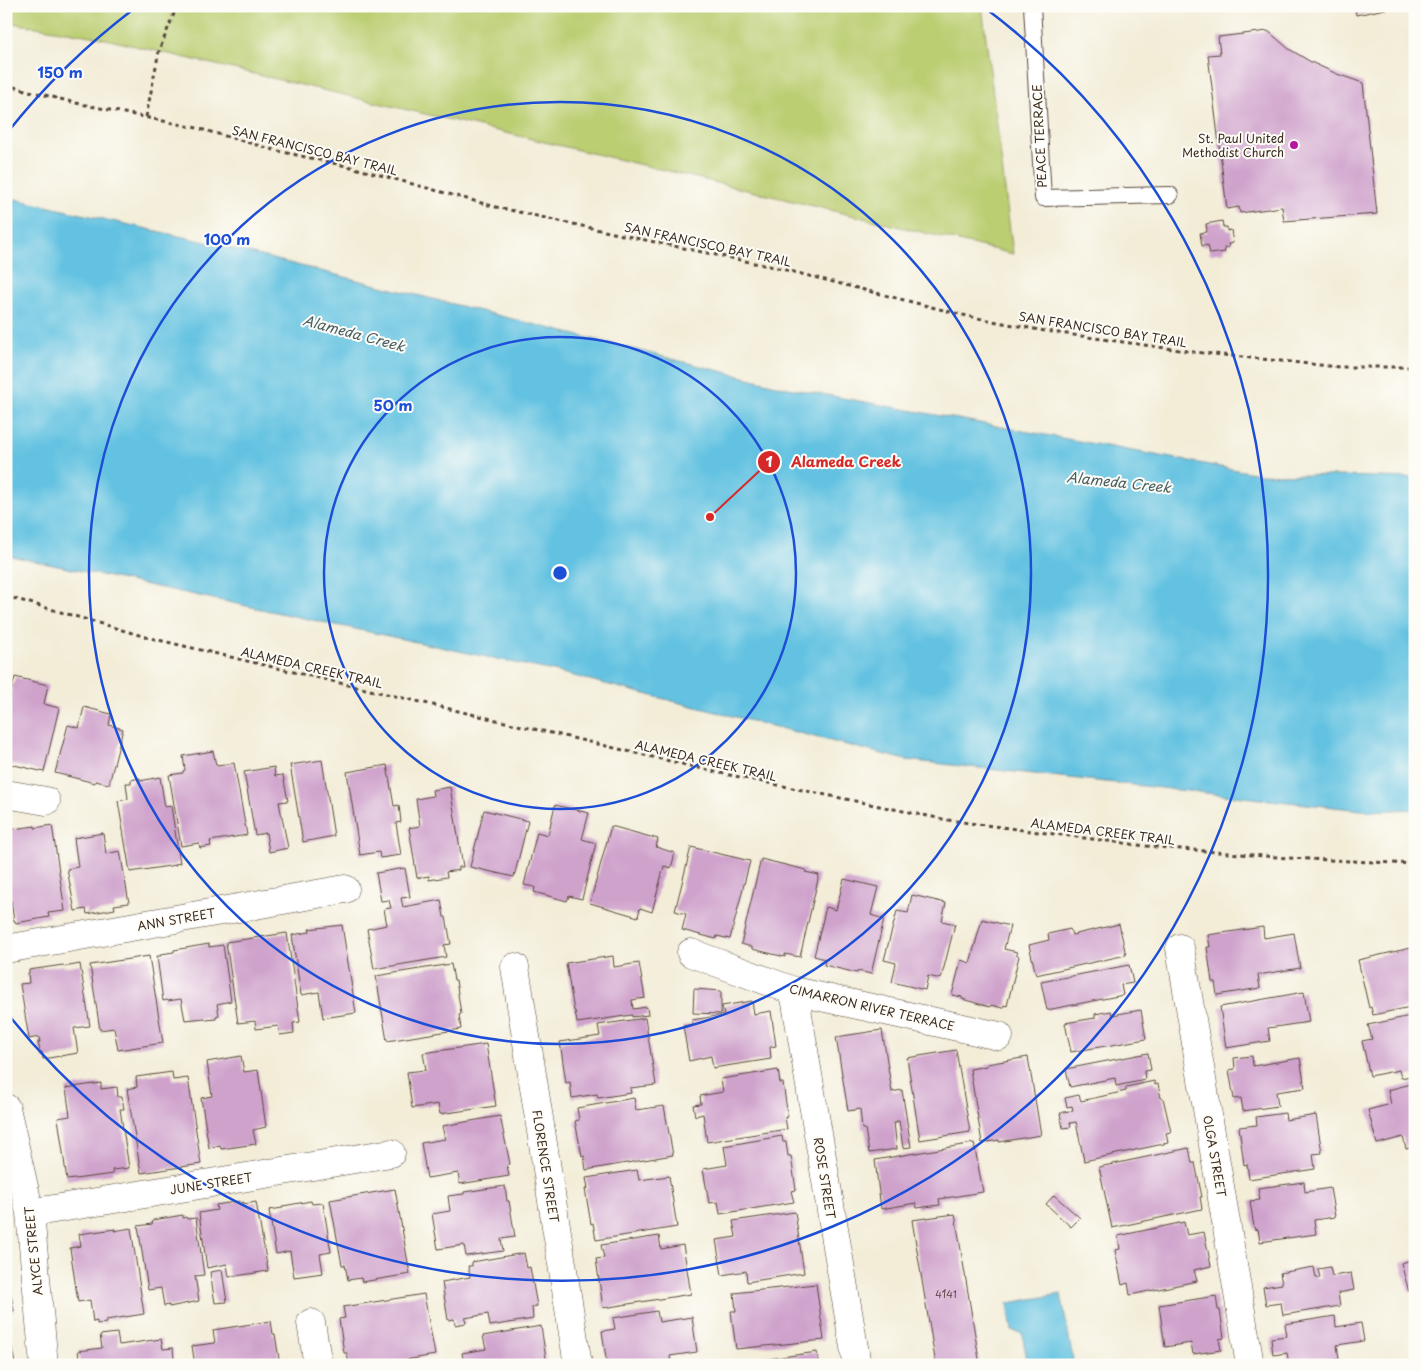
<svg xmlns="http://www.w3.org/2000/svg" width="1421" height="1371" viewBox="0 0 1421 1371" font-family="'Playpen Sans',sans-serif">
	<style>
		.green { fill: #bbce72; stroke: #7b7c48 }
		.water { fill: #63c2e1; stroke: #4f7680 }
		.building { fill: #cfa2cc }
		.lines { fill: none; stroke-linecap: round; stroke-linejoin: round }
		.lane-casing { stroke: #57473a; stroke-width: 18 }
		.street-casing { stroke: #57473a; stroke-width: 29 }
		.path { stroke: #57473a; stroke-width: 3; stroke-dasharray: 4 4; stroke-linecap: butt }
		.lane { stroke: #fff; stroke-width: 16 }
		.street { stroke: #fff; stroke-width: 28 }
		.ring { fill: none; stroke: #1d4ed8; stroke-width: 2.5 }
		.poi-dot { fill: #b5179e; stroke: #fdfcf7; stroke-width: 2 }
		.labels { text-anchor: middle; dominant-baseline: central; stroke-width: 4; stroke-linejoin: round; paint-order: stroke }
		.number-label { font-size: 10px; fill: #60484a }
		.street-label { font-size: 12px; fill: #3b2a1e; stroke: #fdfcf7 }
		.poi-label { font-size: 12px; fill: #3b2a1e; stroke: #fdfcf7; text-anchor: end }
		.water-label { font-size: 14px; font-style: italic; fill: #495f62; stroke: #fdfcf7 }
		.centre { fill: #1d4ed8; stroke: #fdfcf7; stroke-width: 2.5 }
		.ring-label { font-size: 15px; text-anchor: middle; font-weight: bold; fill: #1d4ed8; stroke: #fdfcf7; stroke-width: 4; stroke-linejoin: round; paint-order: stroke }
		.leader { fill: none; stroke: #d62828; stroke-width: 2 }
		.callout-dot { fill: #d62828; stroke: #fdfcf7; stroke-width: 2 }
		.mark-label { font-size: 15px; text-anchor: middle; font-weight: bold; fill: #fff }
		.callout-label { font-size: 14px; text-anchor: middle; font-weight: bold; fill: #d62828; stroke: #fdfcf7; stroke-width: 4; stroke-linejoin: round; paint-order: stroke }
	</style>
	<rect width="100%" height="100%" fill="#fdfcf7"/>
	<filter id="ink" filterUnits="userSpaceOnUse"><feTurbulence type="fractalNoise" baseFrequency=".02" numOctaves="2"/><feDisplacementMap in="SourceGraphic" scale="10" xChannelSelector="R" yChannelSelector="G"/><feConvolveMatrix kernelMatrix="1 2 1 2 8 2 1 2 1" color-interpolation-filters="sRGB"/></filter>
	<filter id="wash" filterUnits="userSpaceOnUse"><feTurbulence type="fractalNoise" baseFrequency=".0096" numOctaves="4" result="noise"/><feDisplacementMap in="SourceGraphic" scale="20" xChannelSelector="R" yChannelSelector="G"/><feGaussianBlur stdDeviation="1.12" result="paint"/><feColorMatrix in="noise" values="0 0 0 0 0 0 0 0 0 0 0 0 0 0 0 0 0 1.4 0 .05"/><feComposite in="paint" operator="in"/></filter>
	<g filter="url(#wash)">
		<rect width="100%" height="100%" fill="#f3edd8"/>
		<path class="green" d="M6,6H982L1013,254L655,168L97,37L6,22Z"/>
		<path class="water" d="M6,197L205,242L788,388L1259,474L1415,478V809L1370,811L906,760L558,672L6,555Z
			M1061,1294L1074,1365H1028L1022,1333L1012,1331L1008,1303Z"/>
		<g id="blocks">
			<path class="building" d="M1355,6H1395V7L1356,15Z
				M1268,31L1289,49L1311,62L1337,74L1363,83L1377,214L1284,221L1282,207L1240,213L1239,207L1227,209L1208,55L1220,54L1218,37Z
				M1222,221L1223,227H1227V231L1231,230L1233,243L1228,244L1229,247L1224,248L1225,252L1210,254L1208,245L1202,246L1200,233L1207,232L1206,224Z
				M15,677L48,685L44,704L59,708L44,772L6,763V712Z
				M84,707L111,714L109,725L123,729L109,784L95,781V783L55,773L68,725L79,728Z
				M213,751L216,765H217L218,766L234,763L247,835L210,841L211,846L200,848L199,843L181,846L169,775L183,773V771L185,770L183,756Z
				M322,760L334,836L303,842L290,765Z
				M387,765L394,806L399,805L401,822L396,823L401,855L380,858L379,852L360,855L347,772Z
				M274,767L275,776L283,775L288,801L279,802L288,848L269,852L266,833L255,835L244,772Z
				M160,777L165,807L171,806L180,863L175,864L176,865L130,872L118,801L128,799L126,783H131V780L140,778V781Z
				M450,787L463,867H459V870L446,872L447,877L429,880V876L417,878L409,828L420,826L416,799L433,796L432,790Z
				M555,805L589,813L582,839L596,843L582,899L569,896L567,901L534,892L535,887L524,885L537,832L548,835Z
				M484,810L528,821L514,877L470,867Z
				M52,825L65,911L48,913L49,917L16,923L15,921H14L11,901L6,902V830L35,826V828Z
				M611,826L658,839L656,847L675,853L671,868L664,866L652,912L640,908L638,917L590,903Z
				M103,833L106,854L120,851L129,903L114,905L115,909L87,914L86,909L75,911L67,869L78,867L74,838Z
				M691,847L750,861L730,939L717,936L716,939L682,930L686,914L675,911Z
				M761,859L806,870L805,872L819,875L800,957L785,954V957L752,949V947L741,944Z
				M405,868L410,897L401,898L403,907L441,900L444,917H446L451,944L444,945L446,957L374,969L367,929L387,925L384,909L391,908L389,900L381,901L376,873Z
				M844,879L878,887L871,915L884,919L871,974L858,971L857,973L824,965L825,959L814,956L826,907L836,910Z
				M912,895L946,903L942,921L955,924L941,979L928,976L925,990L892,982L896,963L884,960L897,911L908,913Z
				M982,919L1010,926L1004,949L1017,952L1016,955L1019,956L1007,1006L1004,1005L1003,1008L991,1005L990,1007L962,999V997L952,995L961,960L970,963Z
				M1119,924L1126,955L1036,975L1029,945L1049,940L1048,934L1070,929L1072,935Z
				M342,925L356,1013L323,1018L319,992L301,995L292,935L310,932L309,929Z
				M1263,927L1264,938L1294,933L1300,968L1258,975L1260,988L1217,995L1215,982H1212L1207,947H1210L1208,935Z
				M287,933L300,1022L293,1023L294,1033L280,1035L278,1026L256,1029L255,1021L238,1023L226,942Z
				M209,944V947L223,945L231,1001L217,1004L219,1015L216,1016V1019L206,1020L205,1018L185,1020L181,999L168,1001L167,1000L163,1001L157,956H161V954L174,952V950Z
				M1415,947V1006L1373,1015L1371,1007L1369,1008L1358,960Z
				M149,956L163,1043L118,1050L114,1028L100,1030L90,965Z
				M613,956L614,967L639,963L645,998L632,1000L633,1009L647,1007L648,1015L632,1017V1015L577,1023L575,1011H574L566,963Z
				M80,964L90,1026L74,1028L78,1053L43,1059L42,1052H40L38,1042H40L39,1037L29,1039L20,984L29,983L28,973H29V970L63,965L64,967Z
				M451,964L454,980H456L461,1014L459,1015L461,1029L387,1041L376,976Z
				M1129,965L1133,983L1121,985L1123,995L1047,1010L1041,982Z
				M694,989L721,991V1014L693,1013Z
				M1304,992L1309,1022L1268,1028L1270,1041L1226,1048L1220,1007Z
				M752,1001L754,1014L771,1011L776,1046L770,1047L771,1059L713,1068L711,1056L689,1061L683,1026L693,1024L692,1020L724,1015L722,1006Z
				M1141,1010L1146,1039L1071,1052L1065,1023L1095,1018V1014L1111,1011L1112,1015Z
				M1415,1015V1075L1401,1078L1399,1070L1370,1076L1362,1041L1372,1039L1368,1025Z
				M645,1018L656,1085L630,1088L631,1093L598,1098L597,1094L572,1098L570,1082L566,1083L560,1042L600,1036L598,1025Z
				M882,1030L892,1092L902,1090L911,1147L903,1148L899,1121H896L897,1123H894L897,1149L869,1153L865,1129H862L860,1109L848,1111L836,1037Z
				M486,1044L496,1106L440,1114L438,1104L412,1108L407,1072L426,1070L423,1053Z
				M956,1050L970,1132L920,1140L907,1058Z
				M1148,1053L1151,1070L1144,1071L1145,1080L1116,1086L1115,1078L1070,1087L1066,1069Z
				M241,1056L244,1072L258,1070L266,1127L253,1130L256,1144L221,1149L220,1145L209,1148L201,1098L212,1096L207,1062Z
				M1252,1056L1253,1066L1300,1058L1305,1088L1276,1092L1278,1106L1243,1111L1241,1098L1234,1099L1229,1070L1235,1069L1234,1058Z
				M1028,1057L1041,1135L999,1142V1140L982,1143L970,1069L987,1066V1064Z
				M778,1070L780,1083H783L788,1117H785L787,1129L707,1142L703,1114L695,1116L693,1105L701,1104L700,1096L723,1092L721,1079Z
				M172,1072L173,1080L188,1078L201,1164L141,1173L127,1089L137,1087L136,1077Z
				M1154,1081L1155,1085L1158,1084L1161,1098H1163L1171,1132L1166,1133L1168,1143L1084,1161L1076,1122L1070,1123L1071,1127L1063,1128L1060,1113L1073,1110L1072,1106L1067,1107L1065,1098L1079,1095L1081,1101L1126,1091V1087Z
				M101,1083V1089L117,1087L118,1097H122L124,1109H120L129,1168L112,1170L113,1174L67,1180L58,1118L70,1116L66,1088Z
				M1415,1083V1147L1406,1149L1403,1137L1377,1144L1368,1110L1391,1104L1388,1090Z
				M634,1098L636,1110L664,1106L673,1155L586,1170L584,1156H582L575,1121L579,1120L577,1108Z
				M1285,1113L1286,1120L1316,1115L1322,1153L1313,1154L1315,1169L1249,1179L1247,1164L1244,1165L1239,1127L1257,1125L1256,1117Z
				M500,1116L510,1164L507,1165L509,1176L460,1184L458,1173L427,1178L421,1143L445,1139L442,1126Z
				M782,1136L783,1142H786L788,1156H791L796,1190L791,1191L794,1202L720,1214L718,1202L709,1203L703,1169L727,1165L724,1146Z
				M974,1143L983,1192L939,1199L940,1205L917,1208L916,1203L881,1209L875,1160Z
				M1189,1148L1192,1163H1195L1202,1197H1200L1202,1209L1112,1228L1099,1167Z
				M637,1170L639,1180L669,1176L677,1227L596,1240L593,1223L591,1224L585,1189L588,1188L586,1178Z
				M1304,1182L1305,1192L1330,1188L1335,1217L1314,1220L1316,1234L1260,1242L1258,1229L1255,1230L1254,1227L1250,1201L1260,1200L1258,1188Z
				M505,1186L507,1201H509L515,1237L501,1239L503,1251L466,1256L464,1245L438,1249L432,1214L450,1211L448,1196L464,1194V1192Z
				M395,1189L410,1274L362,1282L361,1278L348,1280L345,1265H342L330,1200Z
				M1054,1195L1080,1218L1071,1227L1046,1204Z
				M240,1201L241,1203L244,1202V1204L256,1202L268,1271L229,1277L227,1264L207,1268L199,1213L217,1210L216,1205Z
				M311,1201L312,1204L323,1203L331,1252L320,1254L323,1273L294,1277L290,1251L276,1254L269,1210L283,1208V1206Z
				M795,1212L804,1273L747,1282L746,1271L722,1275L716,1240L736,1237L733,1221Z
				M955,1214L980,1365H936L912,1220Z
				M183,1215V1218L186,1217L187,1219L196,1218L204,1275L195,1276L199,1301L169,1307V1305L164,1306L161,1288L148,1290L138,1226L152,1224L153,1220Z
				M1184,1222L1187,1235L1204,1232L1211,1266L1194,1270L1197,1281L1130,1295L1128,1283L1122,1285L1115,1250L1120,1249L1118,1236Z
				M131,1228L144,1314L106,1320V1323L97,1324V1321L93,1322L90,1300L78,1302L70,1248L81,1246L79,1234L115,1229L114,1231Z
				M659,1236L661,1249L683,1245L691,1294L603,1308L596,1259L604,1258L601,1245Z
				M524,1253L527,1268L530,1267L537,1306L532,1307L533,1319L490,1326L488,1314L465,1318L466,1323L455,1325L454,1319L448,1320L442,1282L470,1277L468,1266H472V1262Z
				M1415,1259V1290L1409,1292L1401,1263Z
				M1314,1267L1316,1278H1320L1318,1269L1330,1267L1332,1276L1351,1273L1354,1290L1338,1293L1340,1306L1283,1315L1281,1303L1266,1305L1263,1287L1282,1284L1280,1273Z
				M222,1270L227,1302L215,1303L210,1272Z
				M6,1272H7L14,1311L6,1312Z
				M816,1284L824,1340L736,1349L731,1311H736L734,1293Z
				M424,1294L435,1355L376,1365H349L347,1353H344L339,1319L345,1318L343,1307Z
				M1216,1296L1218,1310H1220L1224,1338L1219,1339L1221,1350L1193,1354L1191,1343L1165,1347L1159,1305Z
				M657,1311L659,1322L692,1317L697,1352L670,1356L671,1365H607L602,1331L615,1329L613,1318Z
				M1335,1316L1336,1327L1361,1323L1364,1341L1337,1345L1339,1359L1305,1365H1289L1287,1353L1273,1355L1271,1338L1287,1336L1285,1324Z
				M271,1321L273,1334H275L280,1365H195L192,1346L215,1343L213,1330Z
				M541,1326L547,1365H464L462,1353L486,1349L483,1336Z
				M117,1333L119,1345L161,1339L163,1349L173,1348L174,1359L164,1361L165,1365H80L78,1351L102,1348L100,1335Z
				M12,1347L15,1365H6V1348Z
				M817,1352L819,1365H761L760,1360Z"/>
		</g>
	</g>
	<g filter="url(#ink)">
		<use href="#blocks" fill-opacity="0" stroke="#57473a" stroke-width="1"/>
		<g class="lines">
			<g class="lane-casing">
				<path id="lane" d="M1032,6L1043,198L1170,195"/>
			</g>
			<g class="street-casing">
				<path id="street" d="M6,794L46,801
					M1180,948L1250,1365
					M6,949L345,889
					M691,953L794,991L999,1036
					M515,967L578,1365
					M794,991L857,1365
					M6,1108L30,1213L44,1365
					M30,1213L391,1153
					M311,1323L318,1365"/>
			</g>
			<path class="path" d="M6,85L76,103L197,128L274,150L351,167L496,207L636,238L778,268L967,316L1045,331L1194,352L1339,367H1415
				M146,117L159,51L177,6
				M6,596L146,637L720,773L947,820L1146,846L1288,858L1415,864"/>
			<use href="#lane" class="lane"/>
			<use href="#street" class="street"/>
		</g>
	</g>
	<g class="ring">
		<circle cx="560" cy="573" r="236"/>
		<circle cx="560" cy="573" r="471"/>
		<path d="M7 133A707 707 0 0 1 135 8M985 8A707 707 0 1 1 7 1013"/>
	</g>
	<circle class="poi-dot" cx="1294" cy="145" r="5"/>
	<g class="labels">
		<g class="number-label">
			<text x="946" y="1293">4141</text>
		</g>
		<g class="street-label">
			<text transform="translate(1039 136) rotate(-93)">PEACE TERRACE</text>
			<text transform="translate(315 150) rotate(14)">SAN FRANCISCO BAY TRAIL</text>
			<text transform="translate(708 244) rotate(12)">SAN FRANCISCO BAY TRAIL</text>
			<text transform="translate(1103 329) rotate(9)">SAN FRANCISCO BAY TRAIL</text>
			<text transform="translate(312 667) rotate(13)">ALAMEDA CREEK TRAIL</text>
			<text transform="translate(706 760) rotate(13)">ALAMEDA CREEK TRAIL</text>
			<text transform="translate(1103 831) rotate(7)">ALAMEDA CREEK TRAIL</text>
			<text transform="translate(176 919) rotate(-10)">ANN STREET</text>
			<text transform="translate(872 1007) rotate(13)">CIMARRON RIVER TERRACE</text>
			<text transform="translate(1215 1156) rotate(80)">OLGA STREET</text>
			<text transform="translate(546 1166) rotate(81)">FLORENCE STREET</text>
			<text transform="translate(825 1178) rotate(81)">ROSE STREET</text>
			<text transform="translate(211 1183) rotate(-9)">JUNE STREET</text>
			<text transform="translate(33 1251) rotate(-96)">ALYCE STREET</text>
		</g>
		<g class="poi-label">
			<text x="1284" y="138">St. Paul United<tspan x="1284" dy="14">Methodist Church</tspan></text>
		</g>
		<g class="water-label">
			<text transform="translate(354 333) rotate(15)">Alameda Creek</text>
			<text transform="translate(1119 482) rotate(6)">Alameda Creek</text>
		</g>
	</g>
	<circle cx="560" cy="573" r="8" class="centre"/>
	<g class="ring-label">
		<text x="60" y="78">150 m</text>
		<text x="227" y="245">100 m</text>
		<text x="393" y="411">50 m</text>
	</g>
	<path class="leader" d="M710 517L769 462"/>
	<g class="callout-dot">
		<circle cx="710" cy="517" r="5"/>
		<circle cx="769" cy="462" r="12"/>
	</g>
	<g class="mark-label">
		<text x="769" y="467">1</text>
	</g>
	<g class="callout-label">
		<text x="846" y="467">Alameda Creek</text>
	</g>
	<rect width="1421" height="1371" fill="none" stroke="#fdfcf7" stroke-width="25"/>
</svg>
